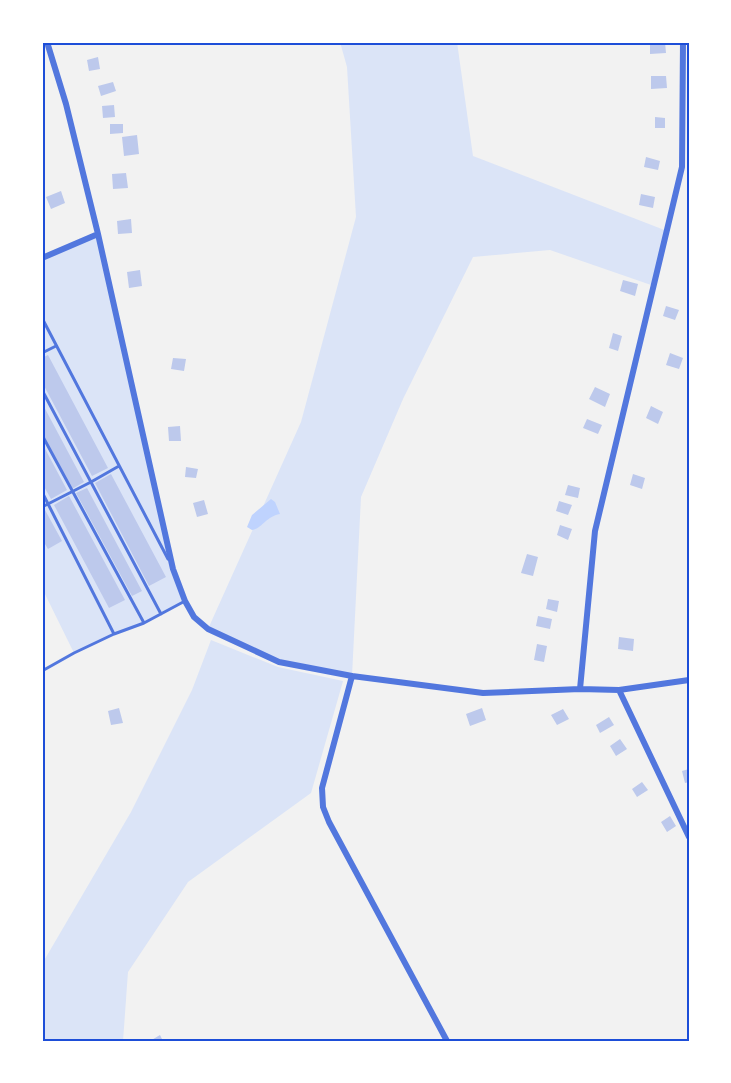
<svg xmlns="http://www.w3.org/2000/svg" width="731" height="1083" viewBox="0 0 731 1083" font-family="Roboto,sans-serif">
	<style>
		.green { fill: #dbe4f7 }
		.water { fill: #bfd3fe }
		.building { fill: #bdc9ec }
		.lines { fill: none; stroke-linecap: round; stroke-linejoin: round }
		.service { stroke: #5277de; stroke-width: 3 }
		.minor { stroke: #5277de; stroke-width: 6 }
		.neatline { fill: none; stroke: #1d4ed8; stroke-width: 2 }
	</style>
	<rect width="100%" height="100%" fill="#f2f2f2"/>
	<path class="green" d="M340,42H457L473,156L667,231L654,286L550,250L473,257L403,399L361,497L352,676L279,662L208,629L301,422L356,217L347,67Z
		M98,234L173,569L185,601L144,623L114,634L74,653L42,588V258Z
		M211,640L278,667L343,681L311,793L188,882L128,972L123,1041H42V964L131,812L192,690Z"/>
	<path class="water" d="M271,499L275,502L280,514C265,517 263,528 252,530L247,527L252,515Z"/>
	<path class="building" d="M650,42H665L666,53L650,54Z
		M98,57L100,69L89,71L87,60Z
		M651,76H666L667,88L651,89Z
		M113,82L116,91L101,96L98,86Z
		M114,105L115,117L103,118L102,106Z
		M655,117L665,118V128H655Z
		M110,124H123V133L110,134Z
		M137,135L139,154L124,156L122,137Z
		M646,157L660,161L658,170L644,167Z
		M126,173L128,188L113,189L112,174Z
		M61,191L65,203L51,209L46,197Z
		M641,194L655,197L653,208L639,205Z
		M131,219L132,233L118,234L117,221Z
		M140,270L142,286L129,288L127,272Z
		M623,280L638,284L635,296L620,291Z
		M666,306L679,310L675,320L663,316Z
		M613,333L622,336L618,351L609,348Z
		M670,353L683,358L679,369L666,365Z
		M48,355L108,468L92,476L42,382V358Z
		M173,358L186,359L184,371L171,369Z
		M595,387L610,394L605,407L589,399Z
		M42,403L84,482L72,489L42,432Z
		M651,406L663,412L658,424L646,418Z
		M587,419L602,425L598,434L583,428Z
		M180,426L181,441H169L168,427Z
		M42,443L67,490L51,499L42,483Z
		M186,467L198,469L196,478L185,477Z
		M111,474L166,577L149,586L95,483Z
		M633,474L645,478L642,489L630,485Z
		M568,485L580,488L578,498L565,495Z
		M87,488L142,591L132,596L76,493Z
		M69,496L125,600L109,608L54,505Z
		M204,500L208,514L197,517L193,503Z
		M559,501L572,505L568,515L556,511Z
		M45,510L62,541L48,549L42,539V512Z
		M560,525L572,529L568,540L557,535Z
		M527,554L538,557L533,576L521,573Z
		M548,599L559,601L557,612L546,609Z
		M538,616L552,619L550,629L536,626Z
		M619,637L634,639L633,651L618,649Z
		M537,644L547,646L544,662L534,660Z
		M119,708L123,723L111,725L108,711Z
		M482,708L486,720L470,726L466,714Z
		M563,709L569,719L557,725L551,715Z
		M609,717L614,725L600,733L596,725Z
		M620,739L627,749L616,756L610,746Z
		M689,769V782L685,783L682,771Z
		M642,782L648,790L637,797L632,789Z
		M670,816L676,826L667,832L661,822Z
		M160,1035L163,1041H150Z"/>
	<g class="lines">
		<path class="service" d="M42,318L168,559
			M42,353L56,346
			M42,390L161,614
			M42,435L144,623
			M42,492L114,634L144,623L185,601
			M42,507L91,482L119,466
			M42,671L74,653L114,634"/>
		<path class="minor" d="M47,42L66,104L98,234L173,569L185,601L194,617L208,629L279,662L352,676L483,693L580,689L619,690L689,680
			M42,258L98,234
			M352,676L322,788L323,807L329,822L447,1041
			M580,689L595,531L682,167L683,42
			M619,690L689,837"/>
	</g>
	<rect width="731" height="1083" fill="none" stroke="#ffffff" stroke-width="87"/>
	<rect x="44" y="44" width="644" height="996" class="neatline"/>
</svg>
